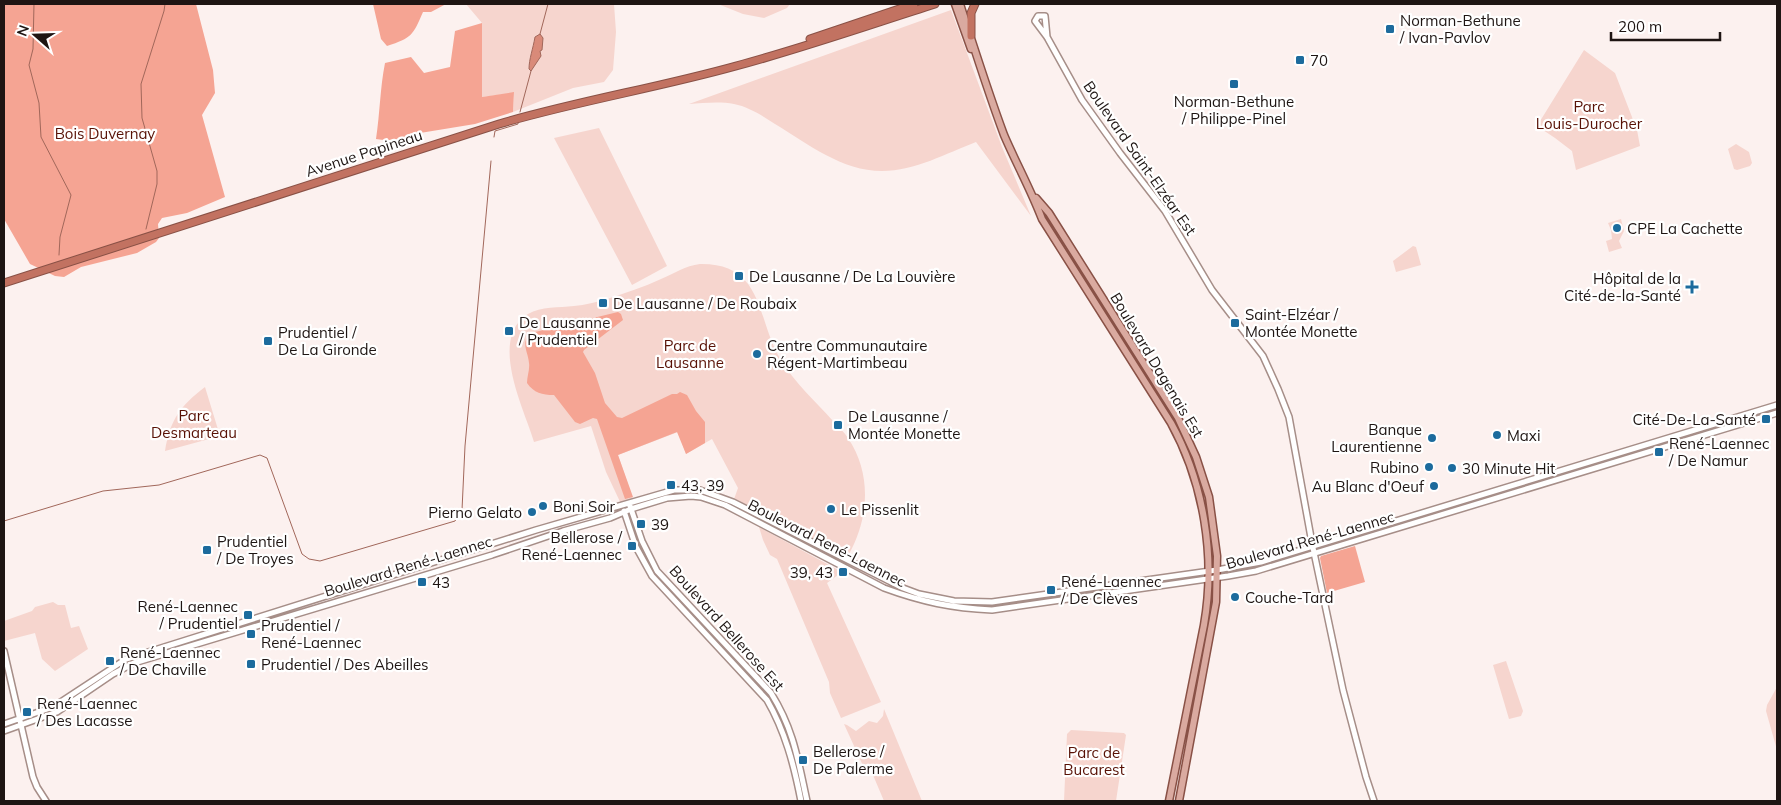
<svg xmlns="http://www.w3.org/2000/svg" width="1781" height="805" viewBox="0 0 1781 805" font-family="Mulish,sans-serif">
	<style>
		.green { fill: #f6d5ce }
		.forest { fill: #f5a493 }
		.water { fill: #d98a79; stroke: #a1675a }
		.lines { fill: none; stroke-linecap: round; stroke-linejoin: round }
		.stream { stroke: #a1675a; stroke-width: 1 }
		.minor-casing { stroke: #a68e88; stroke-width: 8 }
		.major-casing { stroke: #895146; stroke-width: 9 }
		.highway-casing { stroke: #895146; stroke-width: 9 }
		.minor { stroke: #fff; stroke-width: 5 }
		.major { stroke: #daaaa0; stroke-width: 6 }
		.highway { stroke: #c27261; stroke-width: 7 }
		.poi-dot { fill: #1c6b9d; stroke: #fff; stroke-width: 2 }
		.labels { text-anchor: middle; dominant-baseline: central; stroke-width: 4.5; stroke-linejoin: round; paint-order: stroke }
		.poi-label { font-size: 15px; fill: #1e1513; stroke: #fff; text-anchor: start }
		.park-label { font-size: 15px; fill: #581105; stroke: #fff }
		.street-label { font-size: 15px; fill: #1e1513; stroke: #fff }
	</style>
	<rect width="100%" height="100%" fill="#fcf1ef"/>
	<path class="green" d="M466,4H614L616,32L613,70L604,82L573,88L513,112L514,93L482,97V23Z
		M718,4H790L787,8L764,18L743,14Z
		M951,10L1002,147L1031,216L976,142C947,153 915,171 882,171C842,171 808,144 775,124C763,116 749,107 734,104C720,101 703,103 689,104Z
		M1584,50L1615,73L1637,130L1640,146L1576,170L1572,151L1555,138L1537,126Z
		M599,128L667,266L632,285L554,138Z
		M1736,144L1749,152L1752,163L1750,166L1737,170L1734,169L1728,149Z
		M1046,216L1137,358H1136L1124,341L1054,233L1045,218Z
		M1621,219L1624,231L1619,241L1622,248L1609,252L1606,241L1612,239L1611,230L1608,223Z
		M1413,246L1416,247L1421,265L1396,272L1393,261Z
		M700,264C765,263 756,320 781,360C795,383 815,401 833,421C838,426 844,432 848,438C872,474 869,518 849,554L847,556L733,502L738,488L712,439L686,454L678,432L618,455L634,502L622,506L606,472L591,426L534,442C524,408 488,339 528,314C541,306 559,308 574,306C585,305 597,302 607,299C625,293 644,287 661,279C675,273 685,266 700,264Z
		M205,387L220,436L165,451C170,420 180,406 205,387Z
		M759,527L842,572L827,583L881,702L841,718L830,693L829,682L777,559L770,555L763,540Z
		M53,602L58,605H65L71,628L79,626L88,649L55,671L42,659L35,633L4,641V621L32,611L35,607Z
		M1506,661L1523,711L1521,716L1509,719L1493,665Z
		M1777,687V750L1766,711L1767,705Z
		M884,709L922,801H884L870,768L865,770L844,724L847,725L856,731L869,721L877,723L883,716Z
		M1071,730L1124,733L1126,735L1116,801H1064L1067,734Z"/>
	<path class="forest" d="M4,4H196L213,70L215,93L202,115L225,197L187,213L162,218L158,224L159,238L156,242L137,253L81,267L64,277L55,276L30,264L4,219Z
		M373,4H446L431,12H423C413,35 412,38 387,46L381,39Z
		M482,23V97L514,92L513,112L475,124L420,133L391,141L376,139C380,113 380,88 385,63L411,57L424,73L450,67L455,31Z
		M618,312L621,314L623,320L584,350L583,352L595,373L605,403L617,417L622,418L672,394H677L680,392L687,395L696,411L705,422V443L686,454L677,432L618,455L633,497L625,499L597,419L593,418L580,424L575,422L554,395C542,395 534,393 527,383C527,376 530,369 529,363C528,351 520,343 531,333Z
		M1355,546L1365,582L1327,593L1320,558L1321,556Z"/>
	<path class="water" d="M540,34L543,38L542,50L540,51L541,56L531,71L529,69C529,59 533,49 535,37Z"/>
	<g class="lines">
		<path class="stream" d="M34,4L33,49L29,65L39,103L41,137L71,195L60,237L59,255
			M540,34L548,4
			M520,112L531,71
			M494,137L495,131L518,124V122
			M146,229L157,184V171L142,118L141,84L164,11L165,4
			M4,521L103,491L159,485L260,455L267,458L302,554L309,559L320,561L455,521L462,510L465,446L491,161"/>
		<g class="minor-casing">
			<path id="minor" d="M1047,37L1045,16H1038L1035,21L1047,37L1082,100L1120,153L1165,211L1212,290L1263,356L1278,389L1289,417L1312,543L1343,690L1366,777L1374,801
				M630,506L642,541L657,571L771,693C794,730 798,760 807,801
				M624,511L636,547L652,576L767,700C785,731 794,765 801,801
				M4,651L33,777L37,787L46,801
				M4,724L53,707L126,659L536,530L674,490H700L733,502L903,588L919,594L954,601L992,602L1217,570L1261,562L1777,405
				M4,731L57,712L113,674L134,663L492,555L563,531L610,518L631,509L667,498L691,496L701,497L725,505L884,588C922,602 952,608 992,610L1228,576L1256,571L1777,413"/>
		</g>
		<g class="major-casing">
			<path id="major" d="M955,4L971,49
				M960,4C974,48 988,92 1004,135C1016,163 1031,190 1042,219L1171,423C1204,483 1216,557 1204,625L1169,801
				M1036,198L1049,213L1178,418L1196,457L1209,497L1217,556L1216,602L1179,801"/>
		</g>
		<g class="highway-casing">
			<path id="highway" d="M971,36V13L975,4
				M810,39L914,4
				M4,283L499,124C577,101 657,88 736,66C803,48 869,25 935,4"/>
		</g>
		<use href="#minor" class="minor"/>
		<use href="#major" class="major"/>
		<use href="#highway" class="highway"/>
	</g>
	<g class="poi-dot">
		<rect x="1385" y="24" width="10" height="10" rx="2.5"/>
		<rect x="1295" y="55" width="10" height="10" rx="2.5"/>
		<rect x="1229" y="79" width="10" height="10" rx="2.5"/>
		<circle cx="1617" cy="228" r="5"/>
		<rect x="734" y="271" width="10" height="10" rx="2.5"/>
		<path d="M1689.5 279.5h5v5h5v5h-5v5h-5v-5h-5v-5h5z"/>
		<rect x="598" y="298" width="10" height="10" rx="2.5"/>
		<rect x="1230" y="318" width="10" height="10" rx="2.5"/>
		<rect x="504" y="326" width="10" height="10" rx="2.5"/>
		<rect x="263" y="336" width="10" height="10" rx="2.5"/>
		<circle cx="757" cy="354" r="5"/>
		<rect x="1761" y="414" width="10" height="10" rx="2.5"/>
		<rect x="833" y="420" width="10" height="10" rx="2.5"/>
		<circle cx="1497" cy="435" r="5"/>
		<circle cx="1432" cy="438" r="5"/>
		<rect x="1654" y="447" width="10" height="10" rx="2.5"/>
		<circle cx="1429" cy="467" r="5"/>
		<circle cx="1452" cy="468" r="5"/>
		<rect x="666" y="480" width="10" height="10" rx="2.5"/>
		<circle cx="1434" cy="486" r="5"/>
		<circle cx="543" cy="506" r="5"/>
		<circle cx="831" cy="509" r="5"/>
		<circle cx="532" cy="512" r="5"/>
		<rect x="636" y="519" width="10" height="10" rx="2.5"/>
		<rect x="627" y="541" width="10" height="10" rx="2.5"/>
		<rect x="202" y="545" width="10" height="10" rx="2.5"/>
		<rect x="838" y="567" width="10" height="10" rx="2.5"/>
		<rect x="417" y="577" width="10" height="10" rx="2.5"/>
		<rect x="1046" y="585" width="10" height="10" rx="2.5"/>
		<circle cx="1235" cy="597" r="5"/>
		<rect x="243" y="610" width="10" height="10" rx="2.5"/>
		<rect x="246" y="629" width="10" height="10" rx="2.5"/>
		<rect x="105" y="656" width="10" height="10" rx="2.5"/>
		<rect x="246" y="659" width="10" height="10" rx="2.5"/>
		<rect x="22" y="707" width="10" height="10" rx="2.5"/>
		<rect x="798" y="755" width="10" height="10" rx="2.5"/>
	</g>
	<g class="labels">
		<g class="poi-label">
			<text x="1400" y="20">Norman-Bethune<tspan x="1400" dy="17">/ Ivan-Pavlov</tspan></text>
			<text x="1310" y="60">70</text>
			<text x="1234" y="101" text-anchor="middle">Norman-Bethune<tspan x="1234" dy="17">/ Philippe-Pinel</tspan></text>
			<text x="1627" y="228">CPE La Cachette</text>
			<text x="749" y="276">De Lausanne / De La Louvière</text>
			<text x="1681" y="278" text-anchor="end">Hôpital de la<tspan x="1681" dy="17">Cité-de-la-Santé</tspan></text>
			<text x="613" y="303">De Lausanne / De Roubaix</text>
			<text x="1245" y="314">Saint-Elzéar /<tspan x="1245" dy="17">Montée Monette</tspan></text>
			<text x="519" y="322">De Lausanne<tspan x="519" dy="17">/ Prudentiel</tspan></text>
			<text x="278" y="332">Prudentiel /<tspan x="278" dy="17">De La Gironde</tspan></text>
			<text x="767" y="345">Centre Communautaire<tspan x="767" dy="17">Régent-Martimbeau</tspan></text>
			<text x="848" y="416">De Lausanne /<tspan x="848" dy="17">Montée Monette</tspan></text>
			<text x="1756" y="419" text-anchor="end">Cité-De-La-Santé</text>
			<text x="1422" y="429" text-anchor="end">Banque<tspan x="1422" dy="17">Laurentienne</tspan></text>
			<text x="1507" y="435">Maxi</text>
			<text x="1669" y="443">René-Laennec<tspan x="1669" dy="17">/ De Namur</tspan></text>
			<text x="1419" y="467" text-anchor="end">Rubino</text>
			<text x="1462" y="468">30 Minute Hit</text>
			<text x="681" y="485">43, 39</text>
			<text x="1424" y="486" text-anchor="end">Au Blanc d'Oeuf</text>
			<text x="553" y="506">Boni Soir</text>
			<text x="841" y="509">Le Pissenlit</text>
			<text x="522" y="512" text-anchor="end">Pierno Gelato</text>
			<text x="651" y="524">39</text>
			<text x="622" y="537" text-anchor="end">Bellerose /<tspan x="622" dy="17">René-Laennec</tspan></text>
			<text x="217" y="541">Prudentiel<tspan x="217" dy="17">/ De Troyes</tspan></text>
			<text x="833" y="572" text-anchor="end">39, 43</text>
			<text x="1061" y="581">René-Laennec<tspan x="1061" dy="17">/ De Clèves</tspan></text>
			<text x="432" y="582">43</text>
			<text x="1245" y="597">Couche-Tard</text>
			<text x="238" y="606" text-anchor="end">René-Laennec<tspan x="238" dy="17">/ Prudentiel</tspan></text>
			<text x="261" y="625">Prudentiel /<tspan x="261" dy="17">René-Laennec</tspan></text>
			<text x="120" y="652">René-Laennec<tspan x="120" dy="17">/ De Chaville</tspan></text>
			<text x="261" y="664">Prudentiel / Des Abeilles</text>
			<text x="37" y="703">René-Laennec<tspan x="37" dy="17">/ Des Lacasse</tspan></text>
			<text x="813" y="751">Bellerose /<tspan x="813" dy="17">De Palerme</tspan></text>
		</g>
		<g class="park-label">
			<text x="1589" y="106">Parc<tspan x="1589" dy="17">Louis-Durocher</tspan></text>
			<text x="105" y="133">Bois Duvernay</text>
			<text x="690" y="345">Parc de<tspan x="690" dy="17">Lausanne</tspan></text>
			<text x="194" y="415">Parc<tspan x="194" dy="17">Desmarteau</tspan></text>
			<text x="1094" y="752">Parc de<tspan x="1094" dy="17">Bucarest</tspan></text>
		</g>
		<g class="street-label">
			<text transform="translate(364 153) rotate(-18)">Avenue Papineau</text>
			<text transform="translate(1140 158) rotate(55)">Boulevard Saint-Elzéar Est</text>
			<text transform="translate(1157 365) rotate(59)">Boulevard Dagenais Est</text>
			<text transform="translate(1310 540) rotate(-16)">Boulevard René-Laennec</text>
			<text transform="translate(827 543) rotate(27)">Boulevard René-Laennec</text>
			<text transform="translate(408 566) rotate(-17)">Boulevard René-Laennec</text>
			<text transform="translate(727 628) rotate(48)">Boulevard Bellerose Est</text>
		</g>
	</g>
	<rect width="1781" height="805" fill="none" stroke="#1e1513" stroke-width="10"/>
	<g transform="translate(35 35) rotate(290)" stroke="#ffffff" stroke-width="4" paint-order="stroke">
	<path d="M0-4L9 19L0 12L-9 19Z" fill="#1e1513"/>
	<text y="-8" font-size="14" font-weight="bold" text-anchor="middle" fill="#1e1513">N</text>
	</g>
	<path d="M1611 32v8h109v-8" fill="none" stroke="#1e1513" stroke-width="2.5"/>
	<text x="1618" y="32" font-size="15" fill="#1e1513" stroke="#ffffff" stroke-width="4" paint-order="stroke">200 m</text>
</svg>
